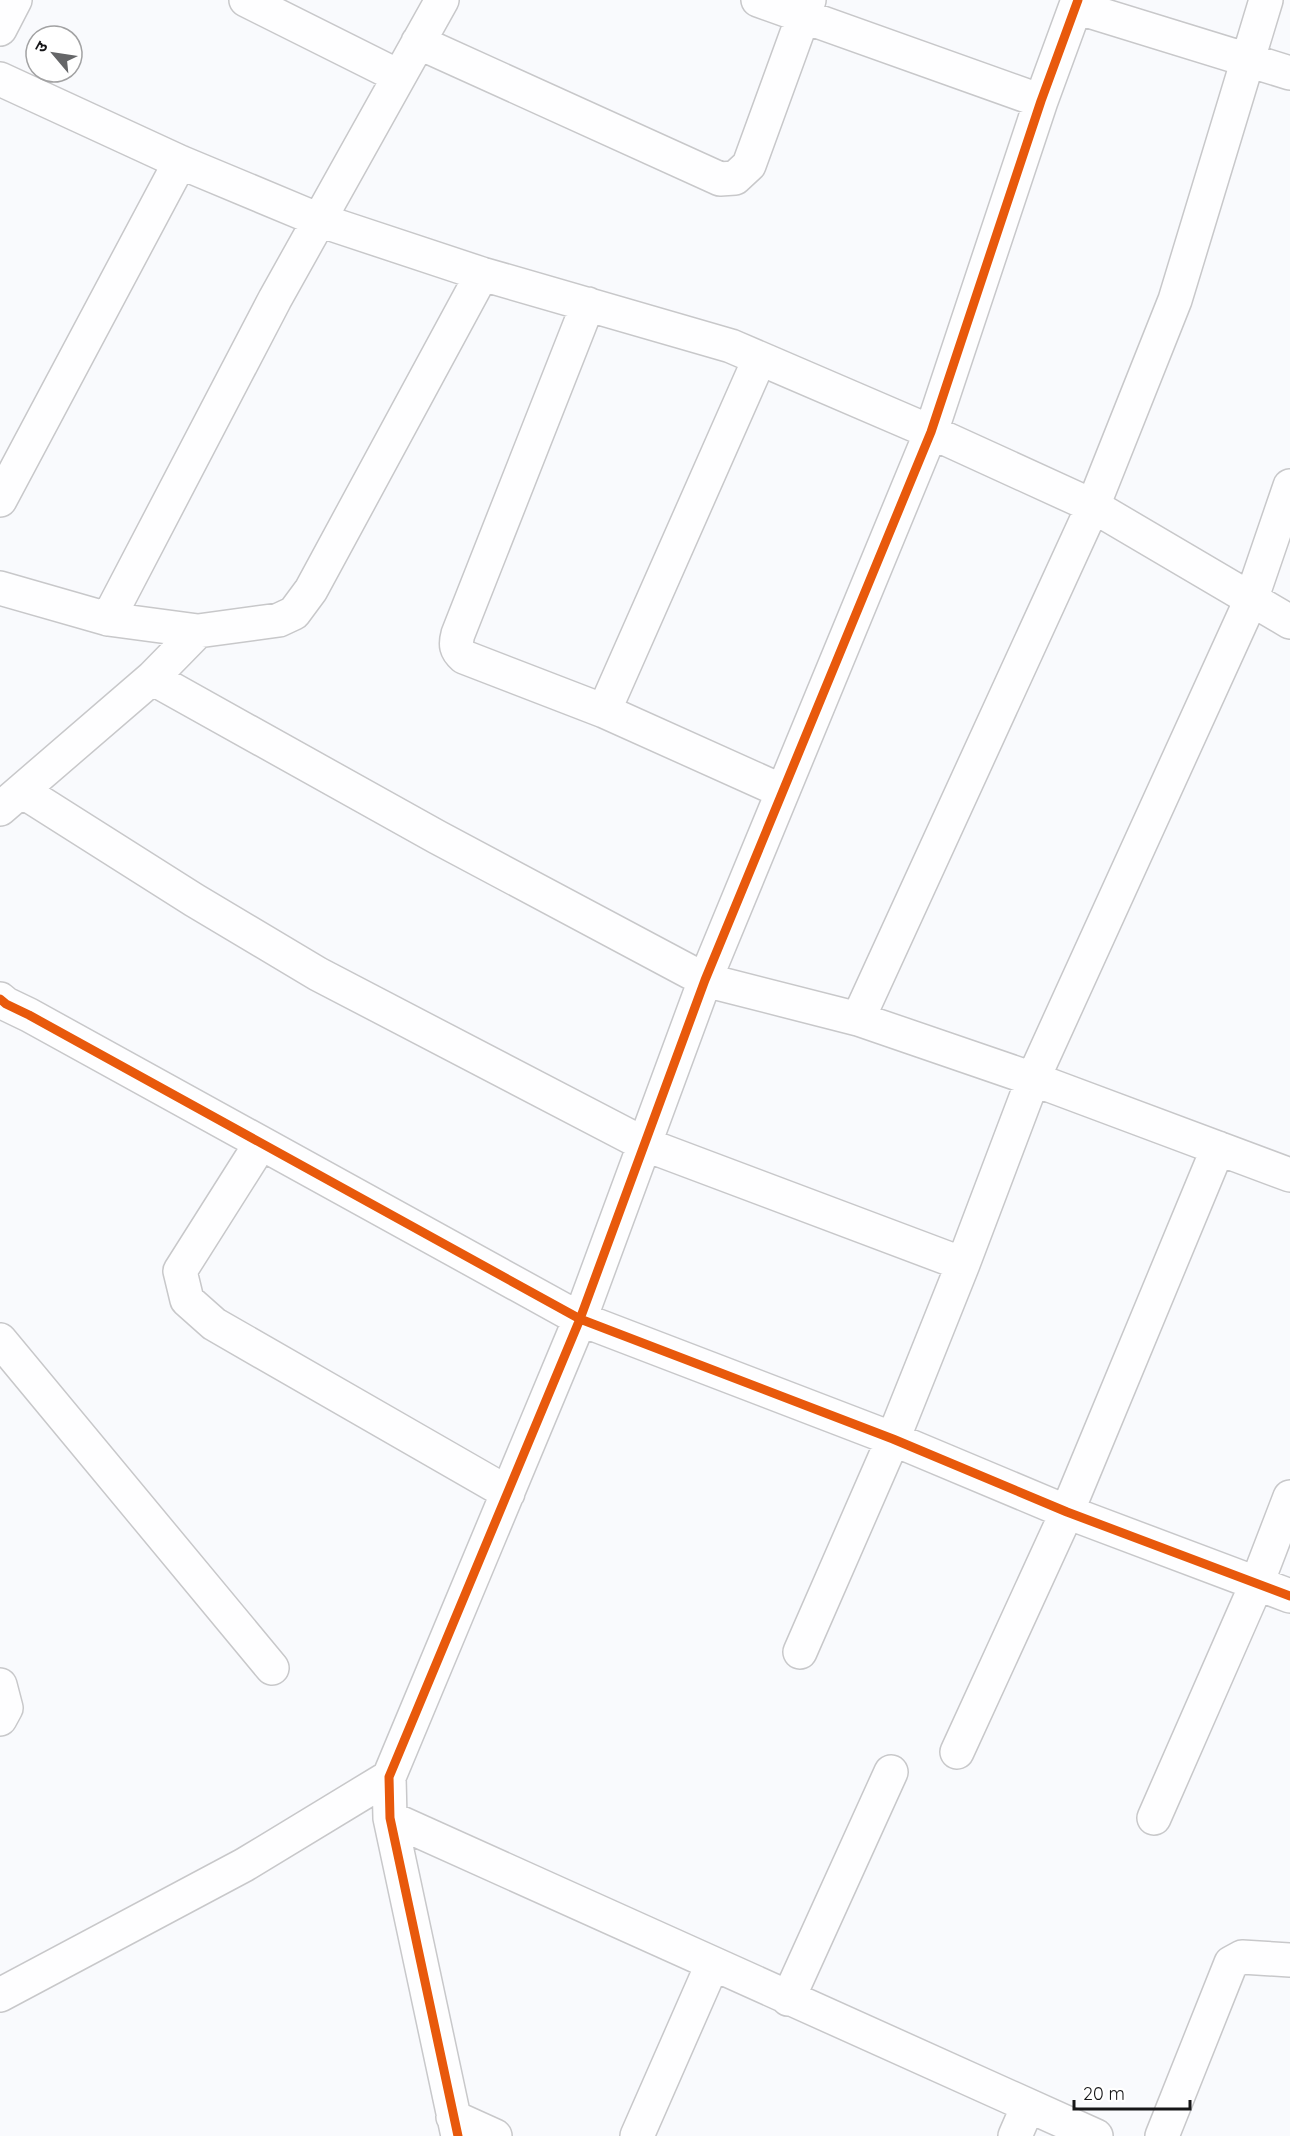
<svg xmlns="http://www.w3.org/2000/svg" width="1290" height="2136" viewBox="0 0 1290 2136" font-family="Quicksand,'Noto Sans Devanagari',sans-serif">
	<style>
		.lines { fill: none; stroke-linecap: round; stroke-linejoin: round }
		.minor-casing { stroke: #c8c8ca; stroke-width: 36 }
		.minor { stroke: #fefeff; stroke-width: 33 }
		.cycleway-casing { stroke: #fff; stroke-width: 13 }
		.cycleway { stroke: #e8590c; stroke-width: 9 }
	</style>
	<rect width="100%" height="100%" fill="#f9fafd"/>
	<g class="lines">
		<g class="minor-casing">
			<path id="minor" d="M246,0L398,76
				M758,0L1041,101
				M1076,7L1290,73
				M0,29L15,0
				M418,42L720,179L735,178L749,165L809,0
				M0,79L180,162L319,220L482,274L731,346L931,432L1093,506L1290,622
				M588,304L458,634C455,645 456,650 464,657L604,711L782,791
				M0,500L180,162
				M0,588L108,619L198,631L279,620L294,613L311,590L482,274
				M108,619L275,299L442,0
				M152,678L437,837L705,980L858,1019L1033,1079L1290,1175
				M604,711L759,360
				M22,791L194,900L318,974L644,1144L963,1264
				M0,809L152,678L198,631
				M0,999L6,1004L29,1015L580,1319L893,1439L1067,1512L1290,1596
				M858,1019L1093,506L1175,300L1266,0
				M261,1143L180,1271L187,1300L214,1324L508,1493
				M0,1340L272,1668
				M800,1652L893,1439L963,1264L1033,1079L1251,600L1290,486
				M0,1685L6,1708L0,1719
				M957,1752L1067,1512L1218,1148
				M390,1818L1096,2136
				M1154,1818L1257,1583L1290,1497
				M0,1995L244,1865L389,1777
				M788,1999L891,1772
				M453,2117L495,2136
				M458,2136L390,1818L389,1777L580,1319L705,980L931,432L1041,101L1078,0
				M637,2136L712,1965
				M1015,2136L1028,2106
				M1162,2136L1231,1963L1242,1957L1290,1960"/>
		</g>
		<use href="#minor" class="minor"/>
		<g class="cycleway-casing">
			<path id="cycleway" d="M0,999L6,1004L29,1015L580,1319L893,1439L1067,1512L1290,1596
				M458,2136L390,1818L389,1777L580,1319L705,980L931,432L1041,101L1078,0"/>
		</g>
		<use href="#cycleway" class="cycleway"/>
	</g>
	<g transform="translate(54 54) rotate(299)"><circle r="28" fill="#ffffff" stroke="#a2a2a3" stroke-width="1.5"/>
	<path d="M0-4.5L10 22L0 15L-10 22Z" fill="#656668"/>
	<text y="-9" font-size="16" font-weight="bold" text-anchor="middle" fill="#161618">उ</text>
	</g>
	<path d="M1074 2100v9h116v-9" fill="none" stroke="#161618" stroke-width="3"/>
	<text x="1083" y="2100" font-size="18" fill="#161618" stroke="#ffffff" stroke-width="4.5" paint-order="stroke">20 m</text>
</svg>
